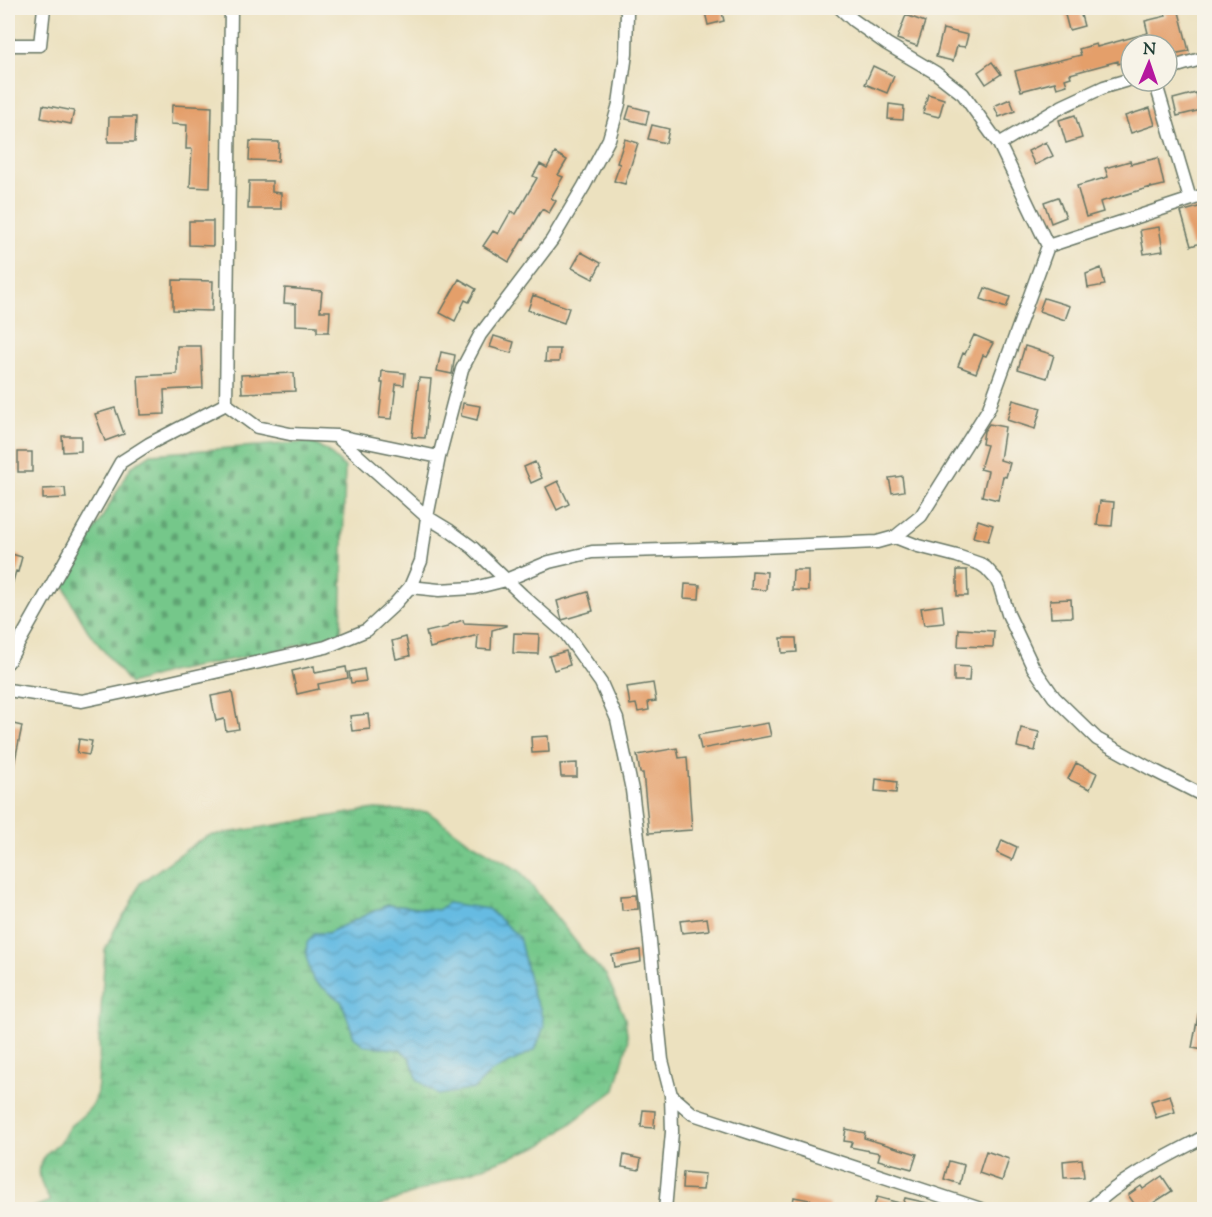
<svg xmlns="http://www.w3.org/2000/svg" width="1212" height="1217" viewBox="0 0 1212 1217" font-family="'Sorts Mill Goudy',serif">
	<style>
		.wetland { fill: url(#wetland-marsh); stroke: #4a825f; stroke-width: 1.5; fill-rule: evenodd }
		.cemetery { fill: url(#cemetery-stones); stroke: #4a825f; stroke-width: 1.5 }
		.water { fill: url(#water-waves); stroke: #427c8b; stroke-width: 1.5 }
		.building { fill: #e49f6b }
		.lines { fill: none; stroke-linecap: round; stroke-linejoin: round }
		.street-casing { stroke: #677665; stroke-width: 15 }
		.street { stroke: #fff; stroke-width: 12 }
	</style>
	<defs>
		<pattern id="wetland-marsh" width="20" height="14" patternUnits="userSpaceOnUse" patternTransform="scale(1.5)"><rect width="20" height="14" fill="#74c78a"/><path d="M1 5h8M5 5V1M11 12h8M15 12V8" fill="none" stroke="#5fa372"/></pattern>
		<pattern id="cemetery-stones" width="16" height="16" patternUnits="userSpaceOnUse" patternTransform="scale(1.5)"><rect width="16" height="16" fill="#74c78a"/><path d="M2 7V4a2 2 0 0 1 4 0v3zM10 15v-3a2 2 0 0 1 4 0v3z" fill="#5fa372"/></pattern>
		<pattern id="water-waves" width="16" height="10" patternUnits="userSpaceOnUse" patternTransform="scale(1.5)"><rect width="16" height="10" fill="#66bbe2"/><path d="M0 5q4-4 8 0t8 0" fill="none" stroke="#5399b8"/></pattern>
	</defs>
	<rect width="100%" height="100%" fill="#f7f3e8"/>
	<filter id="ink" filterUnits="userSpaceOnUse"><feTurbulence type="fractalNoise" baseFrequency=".0167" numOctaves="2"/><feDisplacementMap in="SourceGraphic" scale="12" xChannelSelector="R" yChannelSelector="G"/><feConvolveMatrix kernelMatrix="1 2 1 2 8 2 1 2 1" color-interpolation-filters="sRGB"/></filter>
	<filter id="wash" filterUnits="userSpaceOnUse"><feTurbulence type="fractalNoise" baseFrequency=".008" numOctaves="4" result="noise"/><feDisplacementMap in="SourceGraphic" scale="24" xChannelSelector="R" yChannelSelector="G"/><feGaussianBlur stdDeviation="1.35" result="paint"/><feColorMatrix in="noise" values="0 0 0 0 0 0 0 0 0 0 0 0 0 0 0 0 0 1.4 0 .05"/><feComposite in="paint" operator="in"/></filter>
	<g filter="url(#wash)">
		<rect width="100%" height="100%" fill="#ece1bf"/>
		<path class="wetland" d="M375,809L428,812L467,840L520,871L587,956L606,975L625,1018L628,1042L615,1090L542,1145L371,1209L27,1210L50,1201C41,1186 33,1168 47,1153C51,1149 57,1145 61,1141C65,1136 66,1130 71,1125C79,1119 90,1111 94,1102C99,1093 100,1052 99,1041L105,950L116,927L130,907L140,883L196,843L208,836ZM387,905L438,910L533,997L540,1008L535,1050L491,1072L474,1089L418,1080L410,1058L400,1050L365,1045L354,1037L342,1002L313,980L315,933H328Z"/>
		<path class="cemetery" d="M310,442L326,450L345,467L341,635L279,650L169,672L130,684L88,631L71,602L64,584L131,467L151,454Z"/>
		<path class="water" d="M448,903L488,909L519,937L533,996L540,1008L544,1027L535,1050L491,1072L474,1089L438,1095L418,1080L410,1058L401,1050L364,1045L354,1037L342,1002L313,980L306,956L307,943L315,933H328L387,905L438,910Z"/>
		<g id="blocks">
			<path class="building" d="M704,8H721L724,21L708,25Z
				M1079,8L1084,26L1069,30L1064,11Z
				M1164,8H1178L1189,51L1167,55V45H1131V60L1118,64V61L1070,74L1071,77L1065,79L1067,85L1057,88L1055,82L1021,91L1015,71L1081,55L1079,49L1096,44L1097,47L1148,33L1145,21L1166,16Z
				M906,15L925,22L917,46L897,39Z
				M943,29L968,35L965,47L957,46L953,61L936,57Z
				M992,62L1001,74L986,84L978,72Z
				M873,66L894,76L887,93L865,84Z
				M1196,93L1201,110L1177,116L1173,99Z
				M928,94L944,99L939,117L923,113Z
				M1010,99L1015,111L999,117L994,106Z
				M889,104L904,106L903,120L888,119Z
				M43,105L74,111L71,124L41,118Z
				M172,105L212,107L210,188L190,187L192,149H186L187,125L171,124Z
				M630,106L649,111L646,124L626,119Z
				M1150,108L1155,125L1131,133L1125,116Z
				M1075,115L1082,138L1066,143L1059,120Z
				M109,117H136L135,142H108Z
				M652,125L669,129L666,143L648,139Z
				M625,139L638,143L625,184L614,181L620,164L617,163Z
				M250,141L279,142L278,161L249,160Z
				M1046,142L1053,156L1035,165L1028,151Z
				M555,153L567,160L558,175L563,177L551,198L556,201L549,213L542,209L524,239L523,238L509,262L483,246L493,231L498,234L511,211L516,214L537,178L533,176L540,164L547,168Z
				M1158,158L1164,185L1151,188V187L1100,202L1103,212L1086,217L1077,186L1108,177L1105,168L1130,161L1131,164Z
				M249,181H272V192L281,193V209H248Z
				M1058,197L1066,217L1051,223L1044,202Z
				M1202,206L1204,215V242L1191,246L1181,212Z
				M189,221H213V246L189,245Z
				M1159,227L1163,251L1144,254L1140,230Z
				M581,252L601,263L593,279L572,268Z
				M1101,268L1105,285L1088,288L1086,274Z
				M459,279L476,289L469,302L465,300L455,321L440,313Z
				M173,280L213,281L212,311L173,310Z
				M285,288L322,291L320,311H330L329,332H317V326L296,325V304L284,303Z
				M985,288L1010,297L1006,308L981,299Z
				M533,295L569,308L564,323L528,310Z
				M1044,298L1070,306L1065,320L1039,311Z
				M974,335L993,343L986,356L983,355L976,373L958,366L963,353L965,354Z
				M494,336L514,342L511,353L490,347Z
				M177,346H201L203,388L164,390L165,414L140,415L138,376L177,374Z
				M1025,346L1054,355L1047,378L1018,369Z
				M546,349H560L559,362H545Z
				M441,352L455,355L452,374L437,371Z
				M382,371L405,373L404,385L396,384L392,419L379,418L383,383H381Z
				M294,373L295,391L242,393L241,375Z
				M419,378L431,379L425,438L412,437Z
				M1013,400L1041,408L1035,429L1007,420Z
				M463,403L480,406L477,420L461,416Z
				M115,408L124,434L105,441L95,414Z
				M989,424L1005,427L1000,460L1010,463L1006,477L1003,476L998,500L982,496L988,471L980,469L987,445L982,444L984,431Z
				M62,436H81V451L63,452Z
				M18,452H32V472H18Z
				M535,462L542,478L531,483L524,467Z
				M902,476L904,491L892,493L889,478Z
				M558,481L569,504L557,510L546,487Z
				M65,488L66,498L43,499V489Z
				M1100,501L1114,502L1112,526L1097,525Z
				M978,520L993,525L988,541L973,537Z
				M8,553L22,557L18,572L16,571L10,592L8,591Z
				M793,570H808V591L792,590Z
				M957,570H967L968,596H957Z
				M752,571L767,572L766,590L751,589Z
				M685,584L700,585L699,599L684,598Z
				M588,592L593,611L562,620L557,601Z
				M1071,599L1072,617L1051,618L1050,600Z
				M942,605L944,623L924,625L921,608Z
				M463,620L464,623L506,625V626L492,630L491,650L477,649L478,635L430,648L426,632L448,627V625Z
				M959,629L994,631L993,647L958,646Z
				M514,633L539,634L538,654L513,653Z
				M406,637L410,656L396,659L392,641Z
				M781,638H796L797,652L782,653Z
				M566,651L570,665L554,670L549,656Z
				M314,666L315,673L346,667L348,678L318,684L319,689L297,694L292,671Z
				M954,666L970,667L969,681H954Z
				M364,669L366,681L351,683L349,672Z
				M653,683L656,701L648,702L649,710L638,712L636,704L630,705L627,687Z
				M232,692L239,729L226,731L224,719L216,721L211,696Z
				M368,714L370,729L352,731L350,716Z
				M9,723L22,726L13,770H8V729Z
				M768,723L771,736L701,749L698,735Z
				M1021,728L1039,732L1035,751L1017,747Z
				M548,736L549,752L532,753L531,737Z
				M79,739L92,741L89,755L77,753Z
				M677,748L679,758L687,757L692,830L649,833L643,773H640L637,755Z
				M577,763V777H561L560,764Z
				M1076,763L1097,773L1090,789L1068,779Z
				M876,779L897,782L896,793L875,791Z
				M1002,840L1017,847L1012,860L997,853Z
				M637,895L638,909L622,910L621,896Z
				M707,918L709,930L682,933L680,921Z
				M640,950L641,962L614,967L612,955Z
				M1199,1010L1204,1011V1050L1192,1048Z
				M1170,1095L1175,1112L1156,1118L1151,1101Z
				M643,1110L655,1111L654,1128L641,1127Z
				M846,1129L865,1133L864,1138L917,1154L912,1169L878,1160L880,1153L850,1147L852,1142L844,1141Z
				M986,1151L1009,1159L1002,1181L979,1173Z
				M624,1155L641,1159L639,1170L622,1167Z
				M1082,1159L1084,1177L1064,1178L1063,1161Z
				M949,1161L964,1165L960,1184L944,1179Z
				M683,1172L705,1174L703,1190L682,1189Z
				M1162,1176L1172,1191L1144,1209H1138L1128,1195L1141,1186L1143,1189Z
				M794,1197L830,1204L829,1209H792Z
				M877,1197L903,1204L905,1198L937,1205V1209H873Z"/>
		</g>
	</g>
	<g filter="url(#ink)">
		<use href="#blocks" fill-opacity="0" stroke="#677665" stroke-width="1.5"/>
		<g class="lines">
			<g class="street-casing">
				<path id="street" d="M8,45H40L44,8
					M1167,69L1204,58
					M1155,81L1190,199
					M999,144L1063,106L1104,87L1131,79
					M1048,246L1204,195
					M226,404L257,427L290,434L336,436L427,517L450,531L473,548L522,595L566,634L601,683L617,719L632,790L646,902L662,1060L671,1095L672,1132L665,1210
					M226,404L231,8
					M338,436L439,457
					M895,537L918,546L957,556L980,564L986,568L996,579L1000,587L1008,614L1033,667L1054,697L1097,739L1151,769L1204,796
					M410,587L439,590L474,588L506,580L549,562L592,552L735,548L877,542L895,537L921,516L989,408L1048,246L999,144L963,94L936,73L887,44L853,20L840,8
					M8,662L121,462L149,444L226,404
					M8,690L82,701L162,684L326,647L367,630L393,606L410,587L421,561L427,517L439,457L462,369L480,335L552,240L584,186L609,139L619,104L626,54L627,12L625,8
					M671,1095L693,1114L984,1210
					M1089,1210C1122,1178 1164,1158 1204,1137"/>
			</g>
			<use href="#street" class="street"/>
		</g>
	</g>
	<rect width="1212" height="1217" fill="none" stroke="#f7f3e8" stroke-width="30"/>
	<g transform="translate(1149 63) rotate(2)"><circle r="28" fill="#f7f3e8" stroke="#a1aaa0" stroke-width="1.5"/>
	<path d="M0-4.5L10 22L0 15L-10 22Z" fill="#b5179e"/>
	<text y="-9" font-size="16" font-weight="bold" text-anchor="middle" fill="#1f3d34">N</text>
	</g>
</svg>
